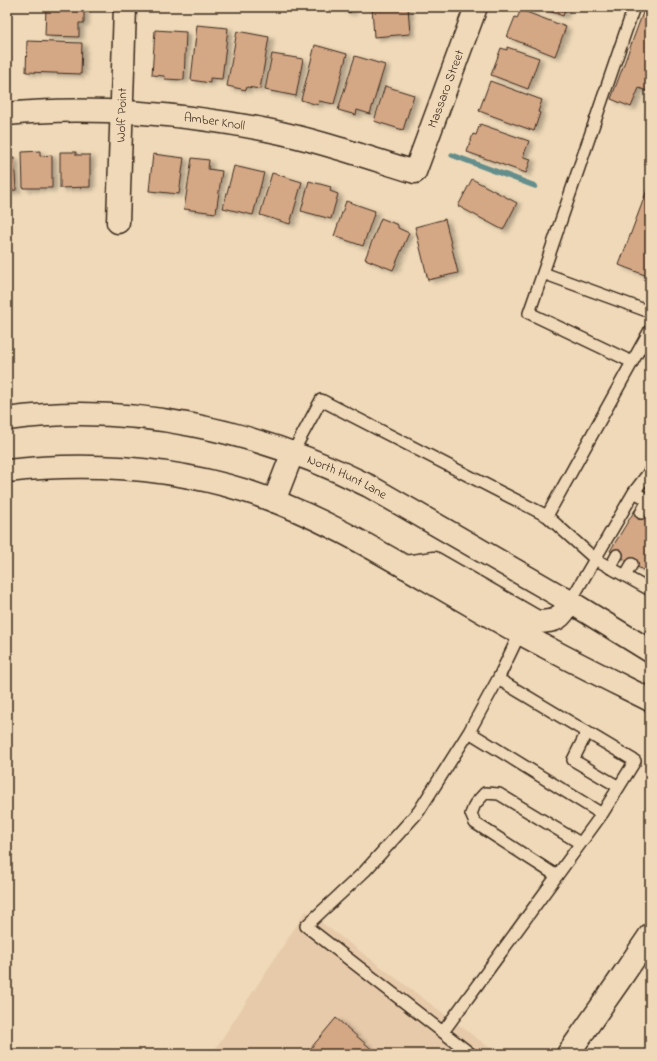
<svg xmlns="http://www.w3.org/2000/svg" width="657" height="1061" viewBox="0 0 657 1061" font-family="'Indie Flower',sans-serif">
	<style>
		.built { fill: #e7caa9 }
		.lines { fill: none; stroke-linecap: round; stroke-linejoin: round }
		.stream { stroke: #648e8c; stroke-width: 5.5 }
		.building { fill: #d4a785; stroke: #3b2a1e; filter: url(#shadow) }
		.lane-casing { stroke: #3b2a1e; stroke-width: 14 }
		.street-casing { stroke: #3b2a1e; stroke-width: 25 }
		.secondary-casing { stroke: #3b2a1e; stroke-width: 25 }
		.lane { stroke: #efd9b8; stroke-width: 11 }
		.street { stroke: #efd9b8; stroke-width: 22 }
		.secondary { stroke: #efd9b8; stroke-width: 22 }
		.labels { text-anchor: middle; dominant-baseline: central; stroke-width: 4; stroke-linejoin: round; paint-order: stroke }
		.street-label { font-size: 13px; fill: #3b2a1e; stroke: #efd9b8 }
	</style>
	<defs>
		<filter id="shadow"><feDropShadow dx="4.5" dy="2.5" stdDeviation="2" flood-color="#0004"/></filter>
	</defs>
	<rect width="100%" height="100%" fill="#efd9b8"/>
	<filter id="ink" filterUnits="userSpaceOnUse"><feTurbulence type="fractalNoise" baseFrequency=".025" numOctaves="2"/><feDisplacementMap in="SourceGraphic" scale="8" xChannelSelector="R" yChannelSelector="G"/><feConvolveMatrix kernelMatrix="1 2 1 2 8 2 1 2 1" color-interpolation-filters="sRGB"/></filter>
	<g filter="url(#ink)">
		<path class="built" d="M306,911L498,1054H212Z"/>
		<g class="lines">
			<path class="stream" d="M452,155L535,186"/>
		</g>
		<path class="building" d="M46,7H84V23H79V37L45,36Z
			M340,7H354L350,13Z
			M372,7H408L410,34L374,37Z
			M538,7H566L563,16Z
			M645,7H650V92L639,88L631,107L611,99Z
			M521,10L566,27L555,56L507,37L515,17L517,18Z
			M197,25L228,28L222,79L210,78V83L191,80Z
			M155,30L186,32L184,80L165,79L164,76L152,75Z
			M237,31L269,37L260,89L247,87L246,90L227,86Z
			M27,41L82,43L81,74L26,72Z
			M315,45L347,54L334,104L319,101L318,105L301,100Z
			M507,47L539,58L528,89L491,75L501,48L507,50Z
			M272,54L303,59L296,96L265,90Z
			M355,56L385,65L370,114L357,110L356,115L338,110Z
			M490,81L542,100L538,112L540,113L534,131L479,111Z
			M385,86L414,95L403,130L374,121Z
			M480,124L529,141L523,157L531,159L526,173L467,152L473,134L476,135Z
			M40,151V156L52,155V188H23L22,152Z
			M60,152H76V155H90V187L60,188Z
			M153,154L184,158L179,194L149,191Z
			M650,154V167L645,165Z
			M7,158H14L16,190L7,191Z
			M192,158L209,160L208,169L222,171L216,213L184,209Z
			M234,166L264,173L253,215L223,208Z
			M272,173L302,182L290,224L260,215Z
			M472,179L517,203L503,230L458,206Z
			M309,181L331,187L330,191L338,194L331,219L301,211Z
			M650,182V277L619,265Z
			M346,201L375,211L363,246L334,236Z
			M381,218L398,225V228L409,233L393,270L365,259Z
			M445,219L458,273L428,280L415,227Z
			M635,510L650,518V574L610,551Z
			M336,1018L376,1053L375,1054H306Z"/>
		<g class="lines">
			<g class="lane-casing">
				<path id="lane" d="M634,7L543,273L650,312
					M543,273L529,313L632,362
					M293,452L321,400L547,516L595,559L650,590
					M634,492L650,501
					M641,513L648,500
					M547,516L650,330
					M610,568L617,555
					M625,576L632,564
					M570,602L634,492L650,471
					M469,732L602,814
					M587,732L573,760L619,787
					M557,876L475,823L471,814L475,804L485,793L499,794L580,843
					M443,1032L602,814L635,761L498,679L520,633
					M471,1054L306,926L365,871L419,811L469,732L498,679"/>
			</g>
			<g class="street-casing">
				<g id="street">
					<path id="s1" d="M7,114C88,105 187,114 267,130C317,140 366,157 415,172L476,7"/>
					<path id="s2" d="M118,222L125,7"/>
				</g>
			</g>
			<g class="secondary-casing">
				<g id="secondary">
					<path id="s3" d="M7,419C131,402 258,430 369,486L572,603L650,651"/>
					<path d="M7,471C88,462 168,467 246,491C321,515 388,557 455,596C485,613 514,631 544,646C579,665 614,682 650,700"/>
					<path d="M274,501L293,452"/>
					<path d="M405,567L434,563L537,622C558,621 559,620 570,602"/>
					<path d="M568,1054L619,981L650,935"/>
				</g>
			</g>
			<use href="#lane" class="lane"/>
			<use href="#street" class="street"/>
			<use href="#secondary" class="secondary"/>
		</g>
	</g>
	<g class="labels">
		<g class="street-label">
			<text stroke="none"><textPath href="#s1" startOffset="504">Massaro Street</textPath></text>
			<text stroke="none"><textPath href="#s2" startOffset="107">Wolf Point</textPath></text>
			<text stroke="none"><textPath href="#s1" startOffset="208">Amber Knoll</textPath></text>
			<text stroke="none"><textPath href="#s3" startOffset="350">North Hunt Lane</textPath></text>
		</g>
	</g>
	<rect width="657" height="1061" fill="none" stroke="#efd9b8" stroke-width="24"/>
	<rect x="12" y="12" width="633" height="1037" fill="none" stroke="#3b2a1e" stroke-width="1.5" filter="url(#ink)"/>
</svg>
